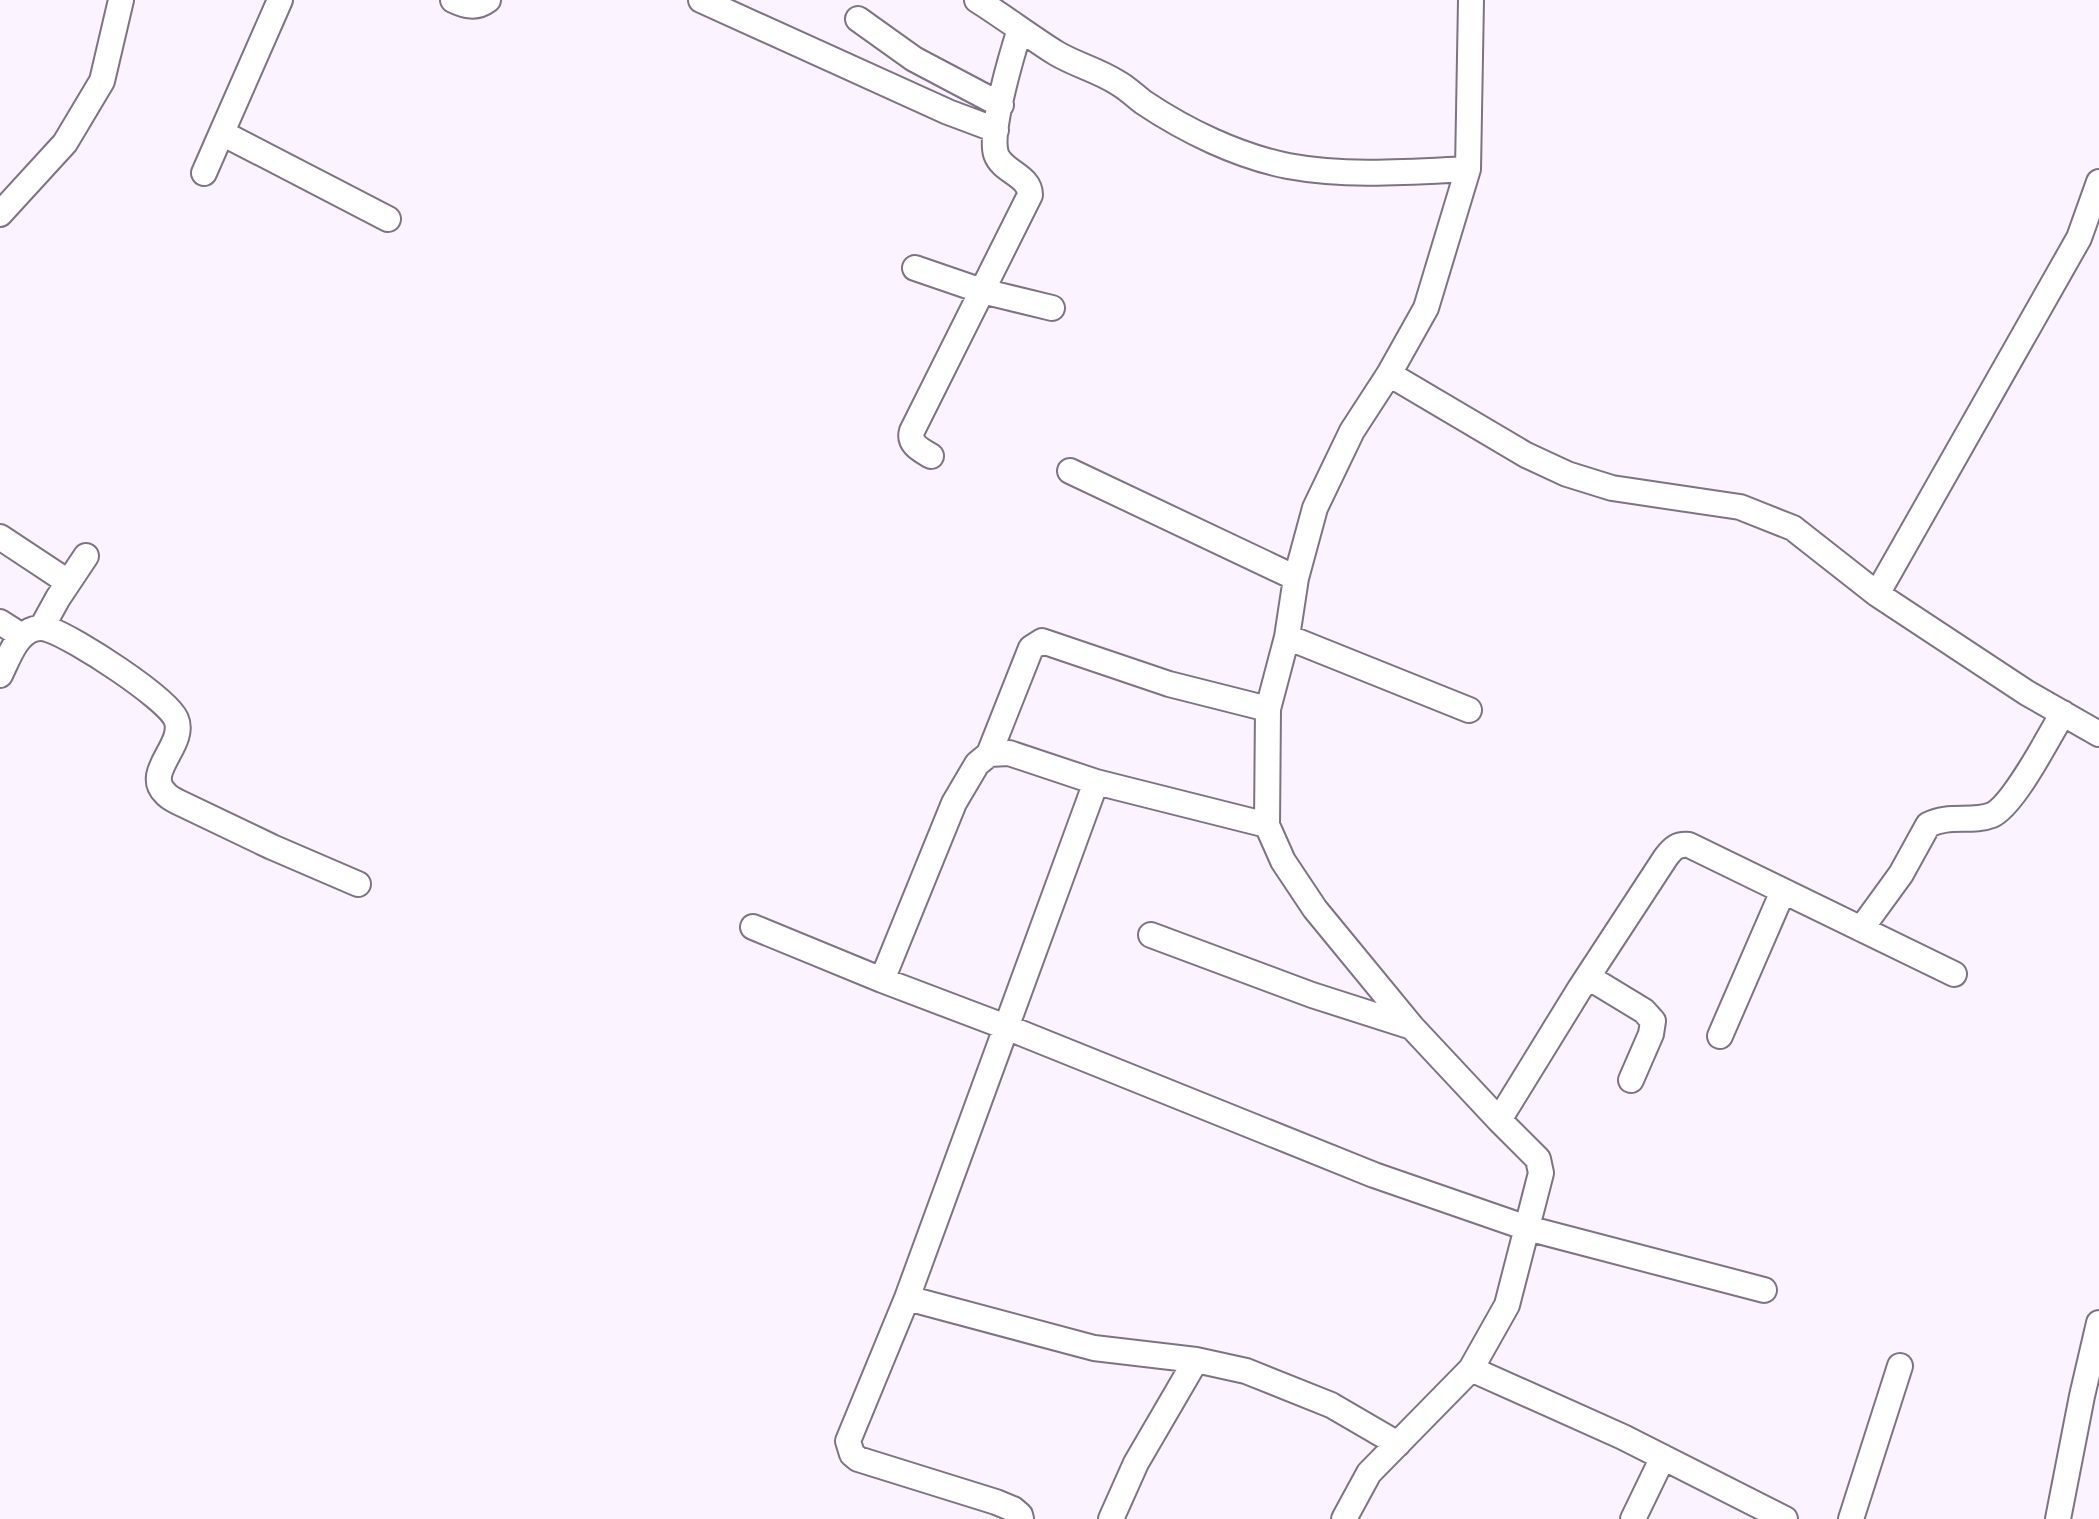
<svg xmlns="http://www.w3.org/2000/svg" width="2099" height="1519" font-family="'Archivo Narrow',sans-serif">
  <style>
    .lines { fill: none; stroke-linecap: round; stroke-linejoin: round }
    .minor-casing { stroke: #7e7284; stroke-width: 28 }
    .minor { stroke: #fff; stroke-width: 24 }
  </style>
  <rect width="100%" height="100%" fill="#fbf3ff"/>
  <g class="lines">
    <defs>
      <path id="minor" d="M 453,0 C 466,6 476,9 488,0
        M 701,0 L 948,112 L 996,130
        M 977,0 C 1004,17 1029,36 1056,53 C 1076,65 1098,70 1118,83 C 1127,88 1135,96 1143,102 C 1186,131 1238,156 1288,166 C 1347,177 1408,172 1468,169
        M 858,19 L 914,59 L 1001,105
        M 222,133 L 388,219
        M 204,173 L 280,0
        M 0,214 L 65,143 L 102,81 L 121,0
        M 915,268 L 982,291 L 1052,308
        M 1389,374 L 1526,455 L 1567,474 L 1612,488 L 1740,507 L 1793,528 L 1877,594 L 2027,693 L 2099,734
        M 931,456 C 921,450 908,444 912,431 L 1030,195 C 1030,175 1002,172 996,154 C 989,131 1012,54 1020,29
        M 1070,471 L 1296,578
        M 0,537 L 68,582
        M 1877,594 L 2079,238 L 2099,182
        M 0,622 L 22,636
        M 42,627 L 58,598 L 86,556
        M 1287,637 L 1469,710
        M 0,675 C 8,659 16,634 34,629 C 40,627 45,628 50,630 C 74,638 166,697 176,719 C 187,744 143,772 165,793 C 168,797 174,800 178,802 L 272,847 L 358,884
        M 989,754 L 1031,648 L 1042,641 L 1169,684 L 1268,709
        M 753,927 L 882,980 L 1006,1027 L 1374,1175 L 1527,1228 L 1764,1290
        M 1861,929 L 1901,874 L 1928,825 C 1949,814 1972,823 1992,815 C 2014,805 2049,736 2063,713
        M 1151,935 L 1312,995 L 1412,1027
        M 1588,977 L 1644,1011 L 1653,1021 L 1651,1034 L 1631,1080
        M 882,980 L 954,803 L 977,764 L 989,754 L 1009,753 L 1096,782 L 1267,825
        M 1720,1036 L 1783,891
        M 1499,1120 L 1579,990 L 1666,857 C 1673,848 1677,844 1689,845 L 1954,974
        M 907,1298 L 1094,1348 L 1196,1360 L 1246,1371 L 1331,1405 L 1398,1444
        M 1471,1369 L 1623,1437 L 1785,1519
        M 1021,1519 L 1020,1515 L 1013,1509 L 996,1502 L 858,1459 L 852,1454 L 848,1441 L 907,1298 L 1096,782
        M 1111,1519 L 1136,1463 L 1196,1360
        M 1344,1519 L 1369,1473 L 1471,1369 L 1507,1305 L 1541,1173 L 1538,1159 L 1499,1120 L 1412,1027 L 1315,909 L 1283,861 L 1267,825 L 1268,709 L 1287,637 L 1296,578 L 1315,508 L 1352,431 L 1389,374 L 1426,308 L 1468,169 L 1471,0
        M 1633,1519 L 1663,1457
        M 1851,1519 L 1900,1366
        M 2058,1519 L 2082,1396 L 2099,1323"/>
    </defs>
    <use href="#minor" class="minor-casing"/>
    <use href="#minor" class="minor"/>
  </g>
</svg>
